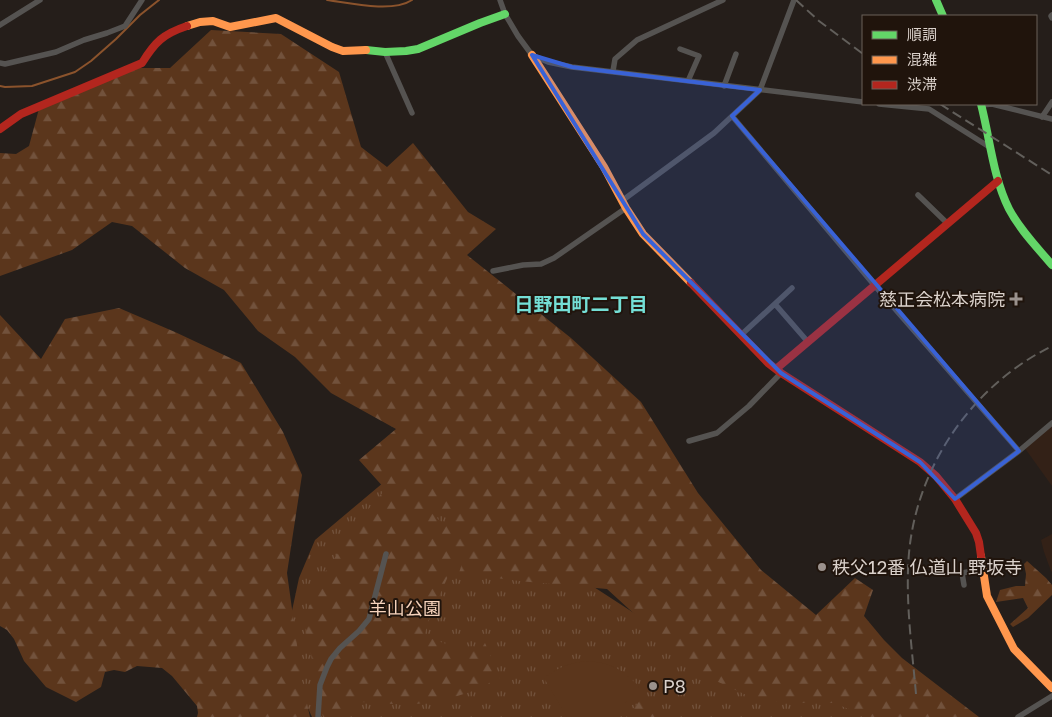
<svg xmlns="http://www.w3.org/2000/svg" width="1052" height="717" font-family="'Golos Text','Noto Sans JP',sans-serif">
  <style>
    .built { fill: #332117 }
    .grass { fill: url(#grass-tufts) }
    .forest { fill: url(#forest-firs); fill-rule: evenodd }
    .garden { fill: #5b361c }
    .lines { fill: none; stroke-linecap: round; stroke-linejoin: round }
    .stream { stroke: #8b532c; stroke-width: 2 }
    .street { stroke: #555351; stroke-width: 5.5 }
    .fast { stroke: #63d668; stroke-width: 8 }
    .slow { stroke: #ff974d; stroke-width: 8 }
    .jam { stroke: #b3261e; stroke-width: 8 }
    .rail { stroke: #625f5b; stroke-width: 2; stroke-dasharray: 10 5; stroke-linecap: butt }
    .marked { fill: #3962d6; fill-opacity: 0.2; stroke: #3962d6; stroke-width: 4; stroke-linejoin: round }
    .poi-dot { fill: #9b928d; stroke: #20140c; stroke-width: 2 }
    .labels { text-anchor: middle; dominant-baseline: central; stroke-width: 4; stroke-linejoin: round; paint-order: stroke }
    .poi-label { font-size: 18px; fill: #dad1cb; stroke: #20140c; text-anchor: start }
    .park-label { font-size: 18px; fill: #f7d3bc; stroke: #20140c }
    .neighbourhood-label { font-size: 19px; font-weight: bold; fill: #74dfd6; stroke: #20140c }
  </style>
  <defs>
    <pattern id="grass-tufts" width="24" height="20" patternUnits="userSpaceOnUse" patternTransform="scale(1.25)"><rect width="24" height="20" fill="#5b361c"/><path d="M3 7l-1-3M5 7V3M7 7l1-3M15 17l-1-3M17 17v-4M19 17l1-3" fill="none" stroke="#72523c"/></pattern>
    <pattern id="forest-firs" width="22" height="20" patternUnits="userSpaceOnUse" patternTransform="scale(1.25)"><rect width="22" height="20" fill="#5b361c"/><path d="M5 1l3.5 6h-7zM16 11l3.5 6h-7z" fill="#72523c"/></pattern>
  </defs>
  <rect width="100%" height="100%" fill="#251e1a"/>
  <path class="built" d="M 1052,423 L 1052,486 L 1024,447 Z
    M 1052,534 L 1052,572 L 1051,571 L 1044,552 L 1041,540 Z"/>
  <path class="grass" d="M 390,477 L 580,578 L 654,626 L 962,717 L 312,717 L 294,678 L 287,634 L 299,578 L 315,540 Z"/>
  <path class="forest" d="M 211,30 L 281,34 L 339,72 L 361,147 L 387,167 L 413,143 L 468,212 L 496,229 L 467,255 L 571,338 L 641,402 L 698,493 L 761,570 L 816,615 L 855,578 L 873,590 L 864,616 L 884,640 L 902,658 L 979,717 L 868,717 L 865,715 L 833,703 L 802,703 L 757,700 L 699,673 L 607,589 L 519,581 L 459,573 L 466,551 L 450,572 L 431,614 L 424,636 L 466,651 L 485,643 L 500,678 L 470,692 L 451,698 L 411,705 L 361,702 L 344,706 L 335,717 L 323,717 L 304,619 L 325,572 L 375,500 L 386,490 L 359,460 L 396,429 L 331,393 L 295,357 L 258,331 L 224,290 L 185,268 L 132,226 L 112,222 L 72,250 L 0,276 L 0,153 L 16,154 L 29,146 L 40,105 L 139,68 L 170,68 ZM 428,509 L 449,514 L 445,525 L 445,526 Z
    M 119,308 L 175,332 L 241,363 L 283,432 L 302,475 L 287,573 L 302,681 L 310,717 L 197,717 L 198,713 L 197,706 L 172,676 L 162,668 L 137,666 L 125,672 L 114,670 L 105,672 L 101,687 L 76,702 L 46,687 L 24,661 L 14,639 L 7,630 L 0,626 L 0,315 L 41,359 L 65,319 Z
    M 1027,561 L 1046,578 L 1052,585 L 1052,595 L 1028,618 L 1013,627 L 1010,624 L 1028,608 L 1023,598 L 996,602 L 1000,590 L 1016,586 L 1025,586 L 1026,574 L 1024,564 Z
    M 643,697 L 660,717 L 626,717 Z"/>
  <path class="garden" d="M 585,661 C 610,662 623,669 639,687 L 613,717 L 567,717 L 544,678 C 559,667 567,664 585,661 Z"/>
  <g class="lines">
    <path class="stream" d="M 327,0 C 349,3 393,13 412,0
      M 0,86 L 5,87 L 32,86 L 75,72 L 91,61 L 116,39 L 140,15 L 159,0"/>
    <path class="street" d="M 500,0 L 505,14 L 518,36 L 532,55 L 548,62 L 572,67 L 863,102
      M 1052,15 L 1051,16 L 1052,18
      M 0,25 L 40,0
      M 680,49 L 699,56 L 688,81
      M 385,52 L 412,113
      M 0,63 L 5,64 L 56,52 L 84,40 L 107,33 L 125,26 L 142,0
      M 613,71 L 615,59 L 637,40 L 723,0
      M 724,86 L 736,54
      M 879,104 L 929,109 L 991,148
      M 982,105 L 992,104 L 1052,119
      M 732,116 L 875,286 L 1019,451
      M 1042,117 L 1052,102
      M 918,195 L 948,224
      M 623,200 L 714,133 L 760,90 L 794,0
      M 493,271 L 523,265 L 541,264 L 554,258 L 626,208
      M 775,304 L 808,342
      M 741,335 L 792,288
      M 689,441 L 717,433 L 749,406 L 781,373
      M 955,499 L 1019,451 L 1052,423
      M 964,585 L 962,573 L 983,569
      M 318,717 L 320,685 L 327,667 L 331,659 L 340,648 L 359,631 L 369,619 L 386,554
      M 1018,717 L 1052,696"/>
    <path class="fast" d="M 936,0 L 943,16
      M 366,50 L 385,52 L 406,51 L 418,49 L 480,23 L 505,14
      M 981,104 C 990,139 993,177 1009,209 C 1020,230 1037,247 1052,265"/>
    <path class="slow" d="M 187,26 L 200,22 L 213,21 L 230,27 L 276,18 L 332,47 L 343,51 L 366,50
      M 532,55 L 604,167 L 626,208 L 643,234 L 691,283
      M 981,556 L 987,596 L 1014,649 L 1052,688"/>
    <path class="jam" d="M 0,129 L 21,114 L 142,63 C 155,42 163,34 187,26
      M 691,283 L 768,363 L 781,373 L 920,462 L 936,476 L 955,499 L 976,533 L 979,542 L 981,556
      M 776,369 L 998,181"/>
    <path class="rail" d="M 796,0 L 819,21 L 863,54
      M 940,104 L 1052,175
      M 916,694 C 912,648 905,600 909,553 C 917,465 973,385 1052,346"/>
  </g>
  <path class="marked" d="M 532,55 L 572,67 L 760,90 L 732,116 L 1019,451 L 955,499 L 920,462 L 781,373 L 643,234 Z"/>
  <g class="poi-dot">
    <path d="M1013.5 291.5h5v5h5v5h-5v5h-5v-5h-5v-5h5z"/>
    <circle cx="822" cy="567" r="5"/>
    <circle cx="653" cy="686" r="5"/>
  </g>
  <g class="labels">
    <g class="poi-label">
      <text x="1005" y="299" text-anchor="end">慈正会松本病院</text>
      <text x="832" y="567">秩父12番 仏道山 野坂寺</text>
      <text x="663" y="686">P8</text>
    </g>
    <g class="park-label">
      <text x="405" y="608">羊山公園</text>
    </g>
    <g class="neighbourhood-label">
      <text x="581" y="303">日野田町二丁目</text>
    </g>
  </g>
  <rect x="862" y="15" width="175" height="90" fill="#20140c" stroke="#6a6058"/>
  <rect x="872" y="31" width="25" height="8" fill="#63d668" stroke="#6a6058"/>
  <text x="907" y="40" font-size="15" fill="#dad1cb">順調</text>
  <rect x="872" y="56" width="25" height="8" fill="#ff974d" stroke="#6a6058"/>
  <text x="907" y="65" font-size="15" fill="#dad1cb">混雑</text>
  <rect x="872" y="81" width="25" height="8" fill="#b3261e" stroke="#6a6058"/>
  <text x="907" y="90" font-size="15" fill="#dad1cb">渋滞</text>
</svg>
